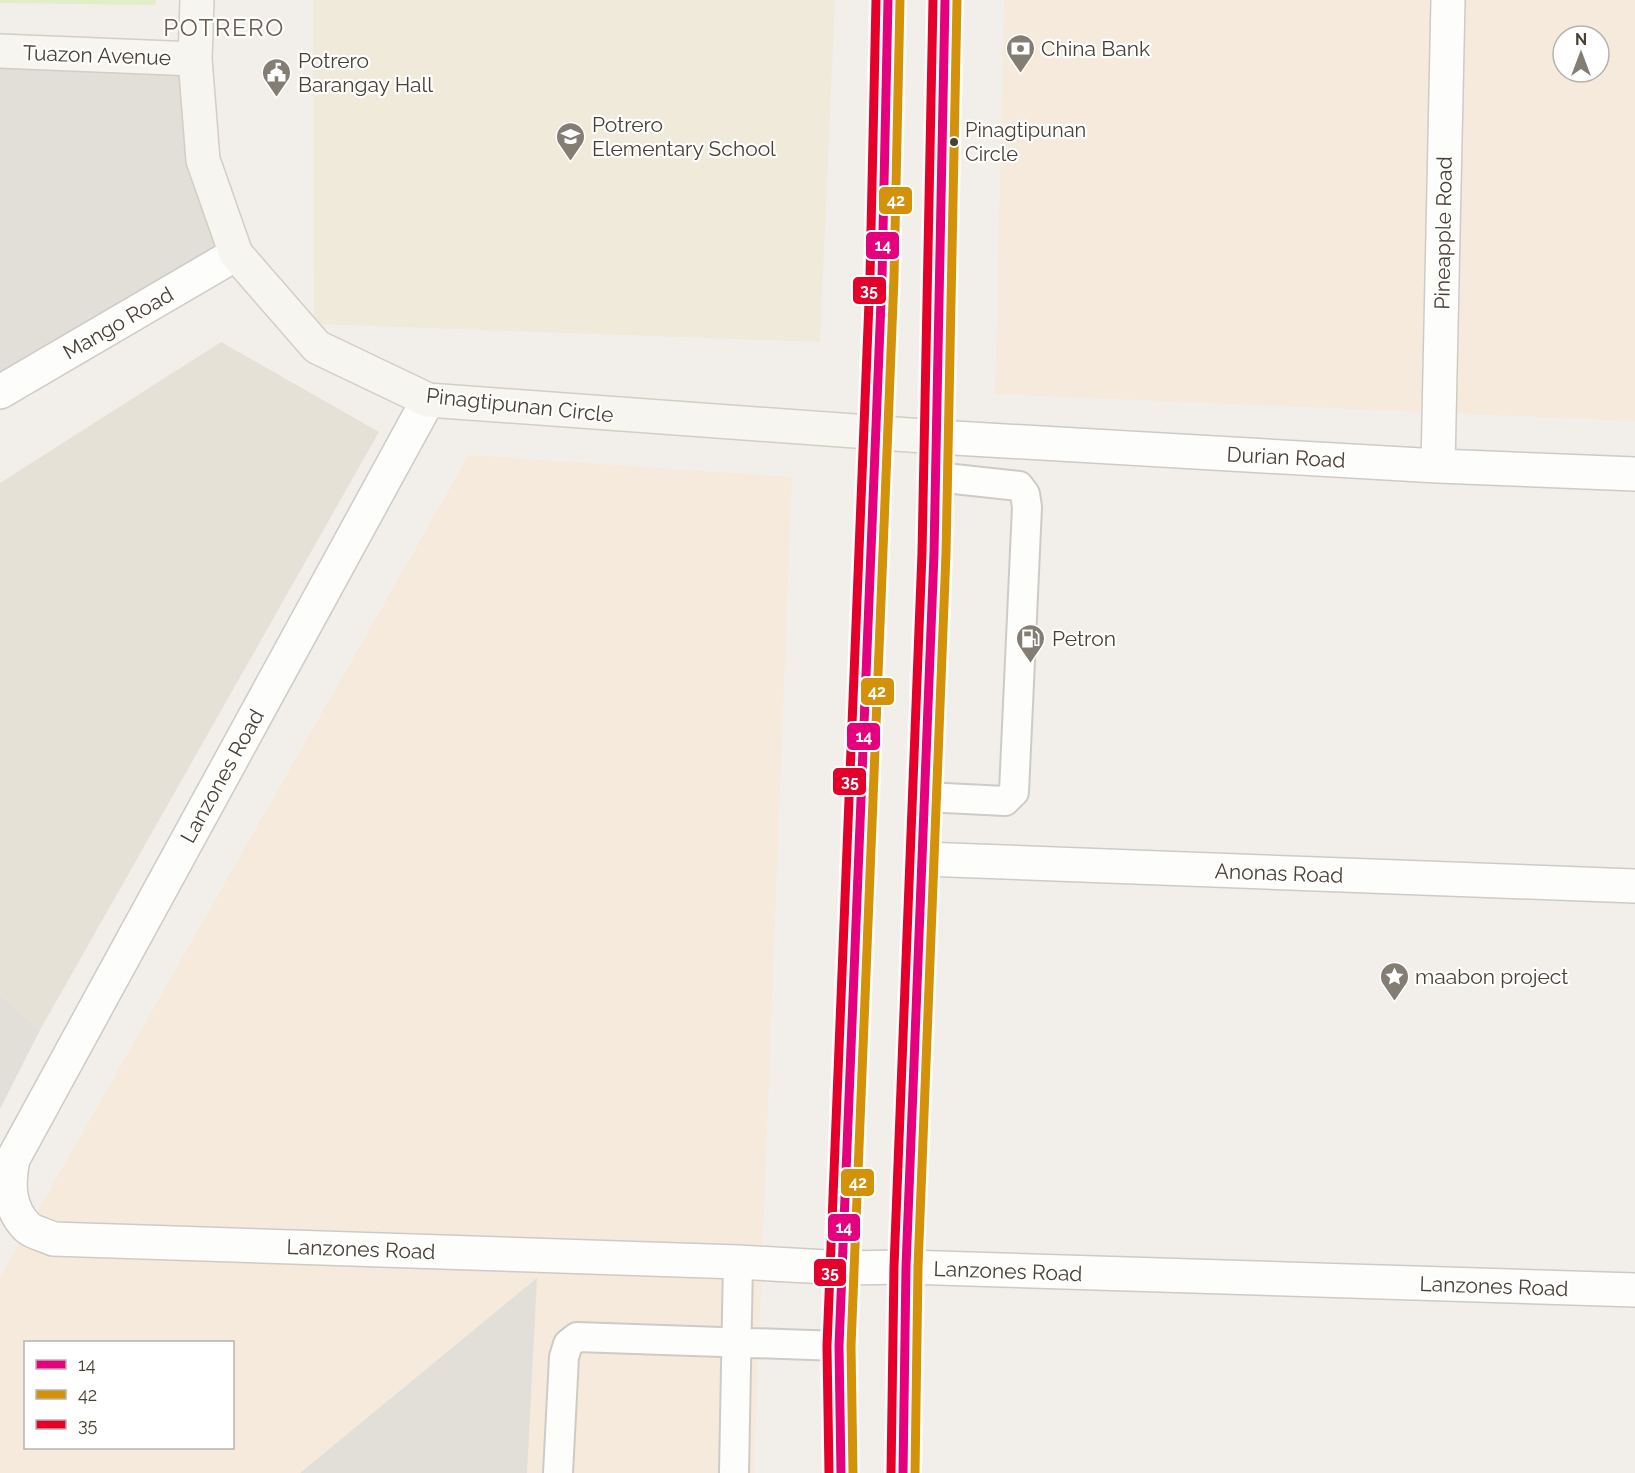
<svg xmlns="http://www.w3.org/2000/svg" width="1635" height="1473" font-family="Raleway,sans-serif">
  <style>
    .residential { fill: #e6e1d7 }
    .commercial { fill: #f6eadc; fill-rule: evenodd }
    .industrial { fill: #e2ded8 }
    .education { fill: #f0eadb }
    .green { fill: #e1eec8 }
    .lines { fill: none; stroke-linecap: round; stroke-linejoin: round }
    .service-casing { stroke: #cecbc6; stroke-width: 32 }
    .minor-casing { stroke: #cecbc6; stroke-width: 36 }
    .secondary-casing { stroke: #d3cec2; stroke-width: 36 }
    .trunk-casing { stroke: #ccbba3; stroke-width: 36 }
    .service { stroke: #fdfdfc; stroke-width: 28 }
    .minor { stroke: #fdfdfc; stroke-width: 33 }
    .secondary { stroke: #f7f5ef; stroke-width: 33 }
    .trunk { stroke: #efe8de; stroke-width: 33 }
    .bus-1-casing { stroke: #fff; stroke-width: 14 }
    .bus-2-casing { stroke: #fff; stroke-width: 14 }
    .bus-3-casing { stroke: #fff; stroke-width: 14 }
    .bus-1 { stroke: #e5007d; stroke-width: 9 }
    .bus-2 { stroke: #d4920b; stroke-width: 9 }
    .bus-3 { stroke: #e4002b; stroke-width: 9 }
    .bus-dot { fill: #494035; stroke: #fff; stroke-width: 2 }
    .labels { text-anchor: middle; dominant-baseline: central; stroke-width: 4.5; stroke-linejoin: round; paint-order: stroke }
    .bus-label { font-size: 20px; fill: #494035; stroke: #fff; text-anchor: start }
    .poi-label { font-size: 21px; fill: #494035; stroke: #fff; text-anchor: start }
    .street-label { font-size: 21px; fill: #494035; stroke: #fff }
    .quarter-label { font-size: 24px; letter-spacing: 1.5px; fill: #6d5e4b; stroke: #fff }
    .line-badge { stroke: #fff; stroke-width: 2 }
    .badge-label { font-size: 16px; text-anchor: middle; font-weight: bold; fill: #fff }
  </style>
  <rect width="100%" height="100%" fill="#f2efea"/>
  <path class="residential" d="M 221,342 L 379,432 L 40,1030 L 0,995 L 0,483 Z"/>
  <path class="commercial" d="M 1004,0 L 1635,0 L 1635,421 L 995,394 ZM 1563,36 L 1599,36 L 1599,72 L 1563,72 Z
    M 469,455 L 792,477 L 754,1473 L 527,1473 L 537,1279 L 300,1473 L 0,1473 L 0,1277 ZM 26,1342 L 232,1342 L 232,1448 L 26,1448 Z"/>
  <path class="industrial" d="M 183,58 L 228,267 L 0,395 L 0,60 Z
    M 0,995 L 40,1030 L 0,1109 Z
    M 537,1278 L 527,1473 L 300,1473 Z"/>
  <path class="education" d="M 313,0 L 835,0 L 820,342 L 314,324 Z"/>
  <path class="green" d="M 0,0 L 156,0 L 155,5 L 0,3 Z"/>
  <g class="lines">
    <defs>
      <path id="service" d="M 925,797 L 1005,801 L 1014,792 L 1027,507 L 1025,494 L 1019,486 L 936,477
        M 558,1473 L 564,1357 L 568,1344 L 577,1337 L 839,1346
        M 734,1473 L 738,1262"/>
      <path id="minor" d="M 0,392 L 236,254
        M 428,400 L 13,1159 C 8,1183 8,1208 27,1227 C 33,1233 46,1235 53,1239 L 738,1262 L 844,1268 L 906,1267 L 1635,1290
        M 937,437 L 1438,466 L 1635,474
        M 1438,466 L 1448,0
        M 923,859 L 1635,886"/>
      <path id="secondary" d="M 197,0 L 195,59 L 203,160 L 236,254 L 317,347 L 428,400 L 937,437
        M 0,51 L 195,59"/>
      <path id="trunk" d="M 841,1473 L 839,1346 L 882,277 L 888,0
        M 903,1473 L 906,1267 L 934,553 L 945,0"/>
    </defs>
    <use href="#service" class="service-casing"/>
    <use href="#minor" class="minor-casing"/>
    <use href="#secondary" class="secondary-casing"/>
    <use href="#trunk" class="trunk-casing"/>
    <use href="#service" class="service"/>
    <use href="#minor" class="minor"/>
    <use href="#secondary" class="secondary"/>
    <use href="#trunk" class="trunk"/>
    <defs>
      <path id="bus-1" d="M 841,1473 L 839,1346 L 882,277 L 888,0
        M 903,1473 L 906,1267 L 934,553 L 945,0"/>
      <path id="bus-2" d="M 853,1473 L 851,1346 L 894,277 L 900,0
        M 915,1473 L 918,1267 L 946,553 L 957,0"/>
      <path id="bus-3" d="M 829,1473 L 827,1346 L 870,277 L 876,0
        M 891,1473 L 894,1267 L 922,553 L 933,0"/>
    </defs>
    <use href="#bus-1" class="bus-1-casing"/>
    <use href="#bus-2" class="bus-2-casing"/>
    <use href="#bus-3" class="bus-3-casing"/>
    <use href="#bus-1" class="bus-1"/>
    <use href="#bus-2" class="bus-2"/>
    <use href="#bus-3" class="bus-3"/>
  </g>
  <defs>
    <symbol id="bank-pin" viewBox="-11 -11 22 30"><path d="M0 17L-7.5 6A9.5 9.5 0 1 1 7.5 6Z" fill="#847d74" stroke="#fff"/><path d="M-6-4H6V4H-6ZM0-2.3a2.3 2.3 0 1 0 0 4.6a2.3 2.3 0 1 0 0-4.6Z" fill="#fff"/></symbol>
    <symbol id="civic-pin" viewBox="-11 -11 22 30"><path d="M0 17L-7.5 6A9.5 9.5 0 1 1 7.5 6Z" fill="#847d74" stroke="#fff"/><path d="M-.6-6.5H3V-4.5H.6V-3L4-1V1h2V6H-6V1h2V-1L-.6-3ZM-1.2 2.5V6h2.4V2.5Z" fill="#fff"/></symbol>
    <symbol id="school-pin" viewBox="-11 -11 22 30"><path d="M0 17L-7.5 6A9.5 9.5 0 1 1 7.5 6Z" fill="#847d74" stroke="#fff"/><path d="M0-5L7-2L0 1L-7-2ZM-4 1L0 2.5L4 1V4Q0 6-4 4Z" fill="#fff"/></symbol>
    <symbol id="fuel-pin" viewBox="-11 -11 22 30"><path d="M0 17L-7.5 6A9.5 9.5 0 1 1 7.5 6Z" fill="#847d74" stroke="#fff"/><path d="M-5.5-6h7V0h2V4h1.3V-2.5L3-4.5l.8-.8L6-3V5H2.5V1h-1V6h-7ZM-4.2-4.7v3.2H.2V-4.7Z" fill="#fff"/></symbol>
    <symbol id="sight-pin" viewBox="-11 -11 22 30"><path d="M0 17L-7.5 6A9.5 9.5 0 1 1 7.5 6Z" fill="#847d74" stroke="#fff"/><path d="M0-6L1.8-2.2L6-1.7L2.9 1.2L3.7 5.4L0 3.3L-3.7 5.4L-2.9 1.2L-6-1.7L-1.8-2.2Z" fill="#fff"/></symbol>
  </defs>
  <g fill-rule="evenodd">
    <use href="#bank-pin" x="1004" y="32" width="33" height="45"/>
    <use href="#civic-pin" x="260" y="56" width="33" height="45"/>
    <use href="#school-pin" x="554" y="120" width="33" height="45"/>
    <use href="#fuel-pin" x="1014" y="622" width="33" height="45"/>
    <use href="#sight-pin" x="1378" y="960" width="33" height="45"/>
  </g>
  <circle class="bus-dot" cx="954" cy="142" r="5"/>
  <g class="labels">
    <g class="bus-label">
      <text x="965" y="130">Pinagtipunan<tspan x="965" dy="24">Circle</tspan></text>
    </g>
    <g class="poi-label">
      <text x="1041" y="48">China Bank</text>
      <text x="298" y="60">Potrero<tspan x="298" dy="24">Barangay Hall</tspan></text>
      <text x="592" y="124">Potrero<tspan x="592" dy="24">Elementary School</tspan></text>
      <text x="1052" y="638">Petron</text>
      <text x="1415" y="976">maabon project</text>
    </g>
    <g class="street-label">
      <text transform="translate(97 55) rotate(2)">Tuazon Avenue</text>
      <text transform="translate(1443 233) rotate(-89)">Pineapple Road</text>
      <text transform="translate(118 323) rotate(-30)">Mango Road</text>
      <text transform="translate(520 405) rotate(6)">Pinagtipunan Circle</text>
      <text transform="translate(1286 457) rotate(3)">Durian Road</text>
      <text transform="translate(222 776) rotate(-61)">Lanzones Road</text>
      <text transform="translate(1279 873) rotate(2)">Anonas Road</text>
      <text transform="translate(361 1249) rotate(2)">Lanzones Road</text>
      <text transform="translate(1008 1271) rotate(2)">Lanzones Road</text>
      <text transform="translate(1494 1286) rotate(2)">Lanzones Road</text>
    </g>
    <g class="quarter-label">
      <text x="224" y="27">POTRERO</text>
    </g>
  </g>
  <g class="line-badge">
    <rect x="878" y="186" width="35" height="29" rx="6" fill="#d4920b"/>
    <rect x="865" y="231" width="35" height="29" rx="6" fill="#e5007d"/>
    <rect x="852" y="276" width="35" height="29" rx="6" fill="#e4002b"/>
    <rect x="860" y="677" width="35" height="29" rx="6" fill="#d4920b"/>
    <rect x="846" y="722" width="35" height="29" rx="6" fill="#e5007d"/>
    <rect x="832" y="767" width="35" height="29" rx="6" fill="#e4002b"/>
    <rect x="840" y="1168" width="35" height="29" rx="6" fill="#d4920b"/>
    <rect x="827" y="1213" width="34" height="29" rx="6" fill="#e5007d"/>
    <rect x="813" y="1258" width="34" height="29" rx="6" fill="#e4002b"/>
  </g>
  <g class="badge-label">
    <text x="896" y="206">42</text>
    <text x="883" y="251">14</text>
    <text x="869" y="296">35</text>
    <text x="877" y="697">42</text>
    <text x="864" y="742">14</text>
    <text x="850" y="787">35</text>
    <text x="858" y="1188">42</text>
    <text x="844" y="1233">14</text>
    <text x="830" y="1278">35</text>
  </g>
  <rect x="24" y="1341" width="210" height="108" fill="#ffffff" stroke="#b6b3ae" stroke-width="1.5"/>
  <rect x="36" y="1360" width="30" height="9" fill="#e5007d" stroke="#b6b3ae" stroke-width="1.5"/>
  <text x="78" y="1371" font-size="18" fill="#494035">14</text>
  <rect x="36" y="1390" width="30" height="9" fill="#d4920b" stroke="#b6b3ae" stroke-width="1.5"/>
  <text x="78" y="1401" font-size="18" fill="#494035">42</text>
  <rect x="36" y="1420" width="30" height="9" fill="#e4002b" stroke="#b6b3ae" stroke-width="1.5"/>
  <text x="78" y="1431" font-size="18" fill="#494035">35</text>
  <g transform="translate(1581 54)"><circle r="28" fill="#ffffff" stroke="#b6b3ae" stroke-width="1.5"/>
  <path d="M0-4.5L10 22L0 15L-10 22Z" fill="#847d74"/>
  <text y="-9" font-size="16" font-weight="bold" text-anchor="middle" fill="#494035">N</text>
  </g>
</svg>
